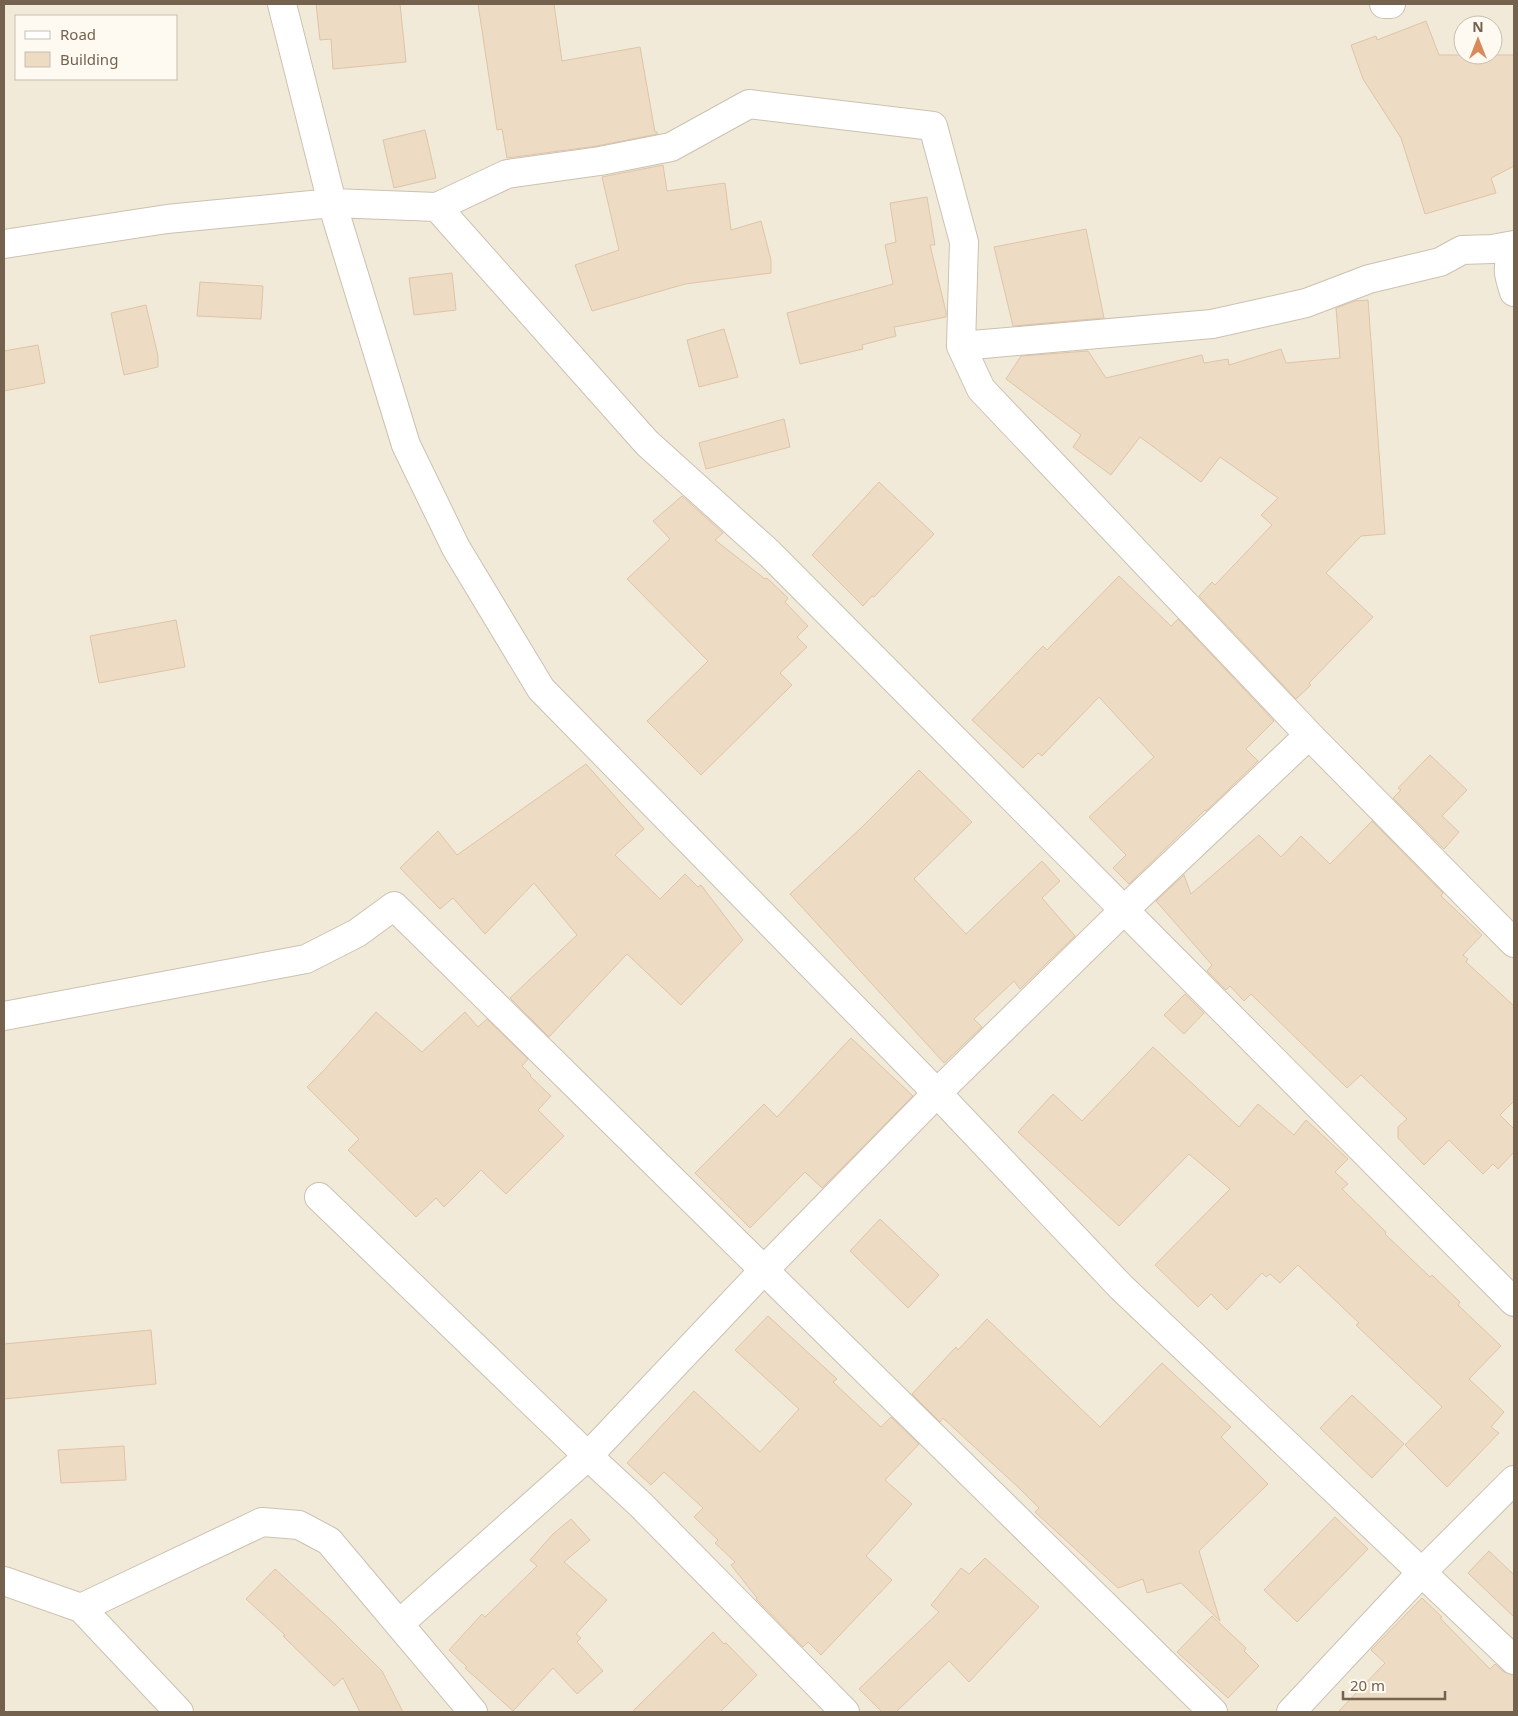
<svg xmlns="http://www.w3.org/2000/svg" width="1518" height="1716" font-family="'Noto Sans',sans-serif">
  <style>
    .residential { fill: #f2ead9; fill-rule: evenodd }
    .building { fill: #eedbc4; stroke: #dfc4a6 }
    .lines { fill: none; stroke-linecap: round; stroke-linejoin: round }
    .street-casing { stroke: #ccc1b1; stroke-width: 30 }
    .street { stroke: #fff; stroke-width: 28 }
  </style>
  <rect width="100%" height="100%" fill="#fbf7ea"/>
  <path class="residential" d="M 4,4 L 1514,4 L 1514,1712 L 4,1712 ZM 16,16 L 176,16 L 176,79 L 16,79 ZM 1463,25 L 1493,25 L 1493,55 L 1463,55 Z"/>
  <path class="building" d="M 316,4 L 400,4 L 406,62 L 333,69 L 331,39 L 320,40 Z
    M 478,4 L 554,4 L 562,61 L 640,47 L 655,132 L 657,132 L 658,134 L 597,146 L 507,158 L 502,129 L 497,130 Z
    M 1426,21 L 1439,55 L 1514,55 L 1514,166 L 1491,178 L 1496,193 L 1425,214 L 1401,138 L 1363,79 L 1351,45 L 1376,36 L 1377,40 Z
    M 425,130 L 436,178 L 394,188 L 383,140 Z
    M 663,165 L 667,191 L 725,183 L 731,230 L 761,221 L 771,260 L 771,273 L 685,284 L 592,311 L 575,265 L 619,250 L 602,177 Z
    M 927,197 L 935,245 L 930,245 L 946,312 L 946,317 L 894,327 L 896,336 L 862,345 L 863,349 L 800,364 L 787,313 L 893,284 L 885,245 L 896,242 L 890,203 Z
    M 1086,229 L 1104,318 L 1013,326 L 994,247 Z
    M 452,273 L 456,310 L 414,315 L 409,278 Z
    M 200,282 L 263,286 L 261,319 L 197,316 Z
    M 1368,300 L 1385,534 L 1361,536 L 1326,573 L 1373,617 L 1309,683 L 1311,685 L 1296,699 L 1199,596 L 1212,582 L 1215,585 L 1272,525 L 1261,515 L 1278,498 L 1220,457 L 1201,482 L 1140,437 L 1111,475 L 1073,447 L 1081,435 L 1006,379 L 1021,356 L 1088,351 L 1106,378 L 1202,355 L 1204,363 L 1228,359 L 1229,365 L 1281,349 L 1286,363 L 1340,358 L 1336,308 L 1355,301 Z
    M 146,305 L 158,356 L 158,367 L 124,375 L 111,313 Z
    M 724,329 L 738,377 L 699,387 L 687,340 Z
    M 38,345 L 45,383 L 4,391 L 4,351 Z
    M 784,419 L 790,447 L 706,469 L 699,443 Z
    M 879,482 L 934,534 L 874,597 L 872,596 L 863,606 L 812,555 Z
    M 682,496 L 723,533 L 715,540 L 765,579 L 767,578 L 788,598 L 785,602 L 808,626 L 797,637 L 807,647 L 780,673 L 792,685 L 701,775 L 647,721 L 708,661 L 627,579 L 670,539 L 653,521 Z
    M 1119,576 L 1171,626 L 1178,619 L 1274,721 L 1246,749 L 1258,761 L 1206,811 L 1205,810 L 1129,884 L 1113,868 L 1126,855 L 1089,817 L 1154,757 L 1099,697 L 1042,756 L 1038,753 L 1023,768 L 972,720 L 1043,646 L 1047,650 Z
    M 176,620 L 185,667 L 99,683 L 90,636 Z
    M 1430,755 L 1467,790 L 1442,816 L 1459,832 L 1444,849 L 1393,798 L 1401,790 L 1398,788 Z
    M 586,764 L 644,829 L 615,855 L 660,899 L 685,874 L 698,887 L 701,885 L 743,940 L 681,1005 L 627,954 L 549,1037 L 510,998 L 577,935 L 534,883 L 485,934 L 453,898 L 440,909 L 400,868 L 438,831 L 457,855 Z
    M 919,770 L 972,822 L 914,879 L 966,934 L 1042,861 L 1060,881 L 1042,898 L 1075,936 L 1020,989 L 1014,981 L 974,1019 L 982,1027 L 944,1063 L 790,894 L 861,828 Z
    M 1372,821 L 1443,893 L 1441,896 L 1482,935 L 1463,955 L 1468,959 L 1466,962 L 1514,1006 L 1514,1101 L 1500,1115 L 1514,1129 L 1514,1152 L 1498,1169 L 1493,1164 L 1483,1174 L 1449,1140 L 1424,1165 L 1398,1138 L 1398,1127 L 1407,1119 L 1361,1075 L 1347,1088 L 1251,994 L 1244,1001 L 1230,986 L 1226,990 L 1207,971 L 1212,965 L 1156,901 L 1184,875 L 1191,894 L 1259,835 L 1281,857 L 1301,836 L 1330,864 Z
    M 1185,994 L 1204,1013 L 1184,1034 L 1164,1015 Z
    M 376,1012 L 422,1052 L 465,1012 L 478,1027 L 487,1019 L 528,1059 L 522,1066 L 531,1075 L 530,1076 L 551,1096 L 538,1110 L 564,1136 L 506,1194 L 481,1170 L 444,1207 L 436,1198 L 416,1217 L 348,1150 L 359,1139 L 307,1087 L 325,1069 Z
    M 851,1038 L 913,1096 L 822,1188 L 805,1172 L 750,1228 L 695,1173 L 764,1104 L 777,1117 Z
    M 1153,1047 L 1239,1127 L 1258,1104 L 1294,1135 L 1306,1120 L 1348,1159 L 1335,1172 L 1348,1184 L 1342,1189 L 1386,1232 L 1385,1234 L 1430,1277 L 1432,1275 L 1460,1302 L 1458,1305 L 1501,1346 L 1469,1379 L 1504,1412 L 1491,1427 L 1499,1433 L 1447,1487 L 1405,1445 L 1442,1407 L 1356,1325 L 1359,1323 L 1298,1265 L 1280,1283 L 1270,1274 L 1266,1277 L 1262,1273 L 1227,1310 L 1211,1294 L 1198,1307 L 1155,1265 L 1230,1189 L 1189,1154 L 1119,1226 L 1018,1132 L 1053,1094 L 1082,1121 Z
    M 880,1219 L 939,1275 L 908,1308 L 850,1251 Z
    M 768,1316 L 837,1379 L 833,1382 L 881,1427 L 891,1417 L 919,1444 L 885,1480 L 912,1504 L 866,1556 L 892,1580 L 821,1655 L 808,1642 L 803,1647 L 756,1599 L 757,1598 L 731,1565 L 735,1562 L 715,1543 L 718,1540 L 694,1517 L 703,1508 L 664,1472 L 651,1485 L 627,1463 L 694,1391 L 760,1452 L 799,1409 L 735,1350 Z
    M 987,1319 L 1100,1427 L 1162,1363 L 1231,1427 L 1221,1437 L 1268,1484 L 1199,1551 L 1220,1621 L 1181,1583 L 1147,1593 L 1143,1579 L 1118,1588 L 1035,1512 L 1039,1508 L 1019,1488 L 943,1418 L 940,1422 L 912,1394 L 956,1347 L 958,1350 Z
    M 151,1330 L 156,1384 L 4,1399 L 4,1344 Z
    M 1352,1395 L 1404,1444 L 1372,1478 L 1320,1428 Z
    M 124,1446 L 126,1480 L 61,1483 L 58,1450 Z
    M 1335,1517 L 1368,1549 L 1297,1622 L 1264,1590 Z
    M 571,1519 L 590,1540 L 564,1562 L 607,1600 L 576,1634 L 581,1638 L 577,1642 L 603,1671 L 577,1694 L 553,1668 L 513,1711 L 465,1668 L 467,1667 L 449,1650 L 482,1614 L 485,1617 L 537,1566 L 530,1560 L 553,1534 Z
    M 1489,1551 L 1514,1575 L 1514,1617 L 1468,1573 Z
    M 985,1558 L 1039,1607 L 969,1682 L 949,1661 L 896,1712 L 882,1712 L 859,1689 L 939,1612 L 931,1605 L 961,1568 L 969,1574 Z
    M 275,1569 L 335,1624 L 382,1671 L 403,1712 L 360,1712 L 343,1678 L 334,1686 L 283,1636 L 285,1635 L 246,1599 Z
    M 1422,1598 L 1442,1617 L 1440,1618 L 1490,1669 L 1495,1664 L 1504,1672 L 1514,1675 L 1514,1712 L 1338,1712 L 1385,1663 L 1371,1650 Z
    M 1212,1616 L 1246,1648 L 1244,1651 L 1259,1666 L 1228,1698 L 1177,1652 Z
    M 713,1632 L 724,1644 L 726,1643 L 757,1675 L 720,1712 L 632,1712 Z"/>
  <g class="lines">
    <defs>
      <path id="street" d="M 282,4 L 332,203 L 406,445 L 456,548 L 541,689 L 937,1093 L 1121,1287 L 1514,1660
        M 1384,4 L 1391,4
        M 437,207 L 647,443 L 769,553 L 1514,1302
        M 4,244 L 167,219 L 332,203 L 437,207 L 507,174 L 600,161 L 671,147 L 749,104 L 933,126 L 964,242 L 961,346 L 981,389 L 1309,735 L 1514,943
        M 1514,249 C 1506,267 1508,274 1514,292
        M 961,346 L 1212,324 L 1306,303 L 1369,279 L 1440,262 L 1462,250 L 1492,249 L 1514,245
        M 4,1016 L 306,959 L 357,933 L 394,906 L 1213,1712
        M 319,1197 L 588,1456 L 640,1504 L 845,1712
        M 4,1581 L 81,1608 L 179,1712
        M 81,1608 L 262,1522 L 299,1525 L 329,1541 L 473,1712
        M 399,1624 L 588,1456 L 764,1270 L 937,1093 L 1123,911 L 1309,735
        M 1291,1712 L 1421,1573 L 1514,1480"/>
    </defs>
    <use href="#street" class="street-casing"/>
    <use href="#street" class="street"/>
  </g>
  <rect width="1518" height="1716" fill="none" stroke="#74624f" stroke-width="10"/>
  <rect x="15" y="15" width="162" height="65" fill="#fefaf1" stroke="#c7bdb0"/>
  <rect x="25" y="31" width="25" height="8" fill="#ffffff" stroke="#c7bdb0"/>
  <text x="60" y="40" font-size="15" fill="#74624f">Road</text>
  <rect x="25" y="52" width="25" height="15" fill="#eedbc4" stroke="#c7bdb0"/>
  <text x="60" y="65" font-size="15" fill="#74624f">Building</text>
  <g transform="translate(1478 40)"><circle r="24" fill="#fefaf1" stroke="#c7bdb0"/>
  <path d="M0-4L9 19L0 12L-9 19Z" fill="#d98a5b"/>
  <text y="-8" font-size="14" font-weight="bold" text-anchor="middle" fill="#74624f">N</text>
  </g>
  <path d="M1343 1691v8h102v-8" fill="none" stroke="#74624f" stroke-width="2.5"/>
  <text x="1350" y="1691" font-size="15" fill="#74624f" stroke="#fefaf1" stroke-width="4" paint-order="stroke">20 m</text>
</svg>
